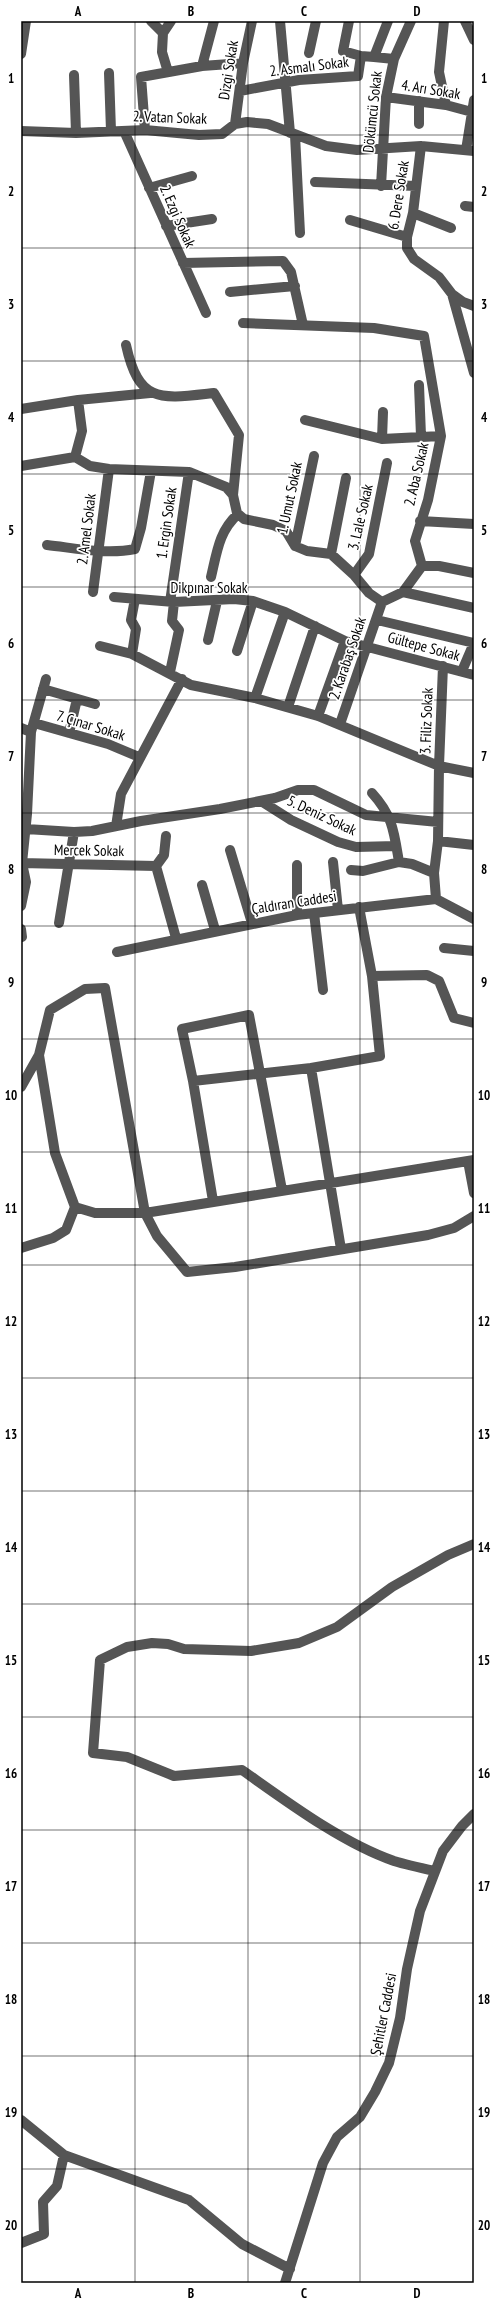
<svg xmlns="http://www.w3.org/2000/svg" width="495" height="2304" font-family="'PT Sans Narrow',sans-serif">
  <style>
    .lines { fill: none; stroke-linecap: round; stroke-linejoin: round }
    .minor { stroke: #555; stroke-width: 10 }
    .grid { fill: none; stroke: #000; stroke-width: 1; stroke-opacity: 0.55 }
    .labels { text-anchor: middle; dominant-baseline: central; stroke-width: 3.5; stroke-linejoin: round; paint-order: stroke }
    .street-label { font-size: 15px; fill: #000; stroke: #fff }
    .neatline { fill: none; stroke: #000; stroke-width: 1.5 }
    .grid-label { font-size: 13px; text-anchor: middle; font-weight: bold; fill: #000 }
  </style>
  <rect width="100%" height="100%" fill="#fff"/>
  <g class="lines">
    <path class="minor" d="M 151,21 L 163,33 L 162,52 L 168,72
      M 280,21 L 290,133
      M 349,21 L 343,51 L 361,56
      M 444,21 L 439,72 L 446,105
      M 465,21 L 474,40
      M 163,33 L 171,21
      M 309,53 L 316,21
      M 21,54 L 26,21
      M 374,57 L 394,59
      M 202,66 L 214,21
      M 109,73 L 111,131
      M 74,75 L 76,133
      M 240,91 L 299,80 L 358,76 L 361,56 L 374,57 L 388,21
      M 386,97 L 446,105 L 472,112
      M 235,124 L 243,63 L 252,21
      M 419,124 L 419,101
      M 145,130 L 141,77 L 202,66 L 243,63
      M 21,131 L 76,133 L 145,130 L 199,135 L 222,134 L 235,124 L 247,122 L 268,124 L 326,146 L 357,150 L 421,146 L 474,151
      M 124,131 L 206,313
      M 295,135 L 300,233
      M 421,146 L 413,213 L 407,237 L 407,248 L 414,259 L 439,277 L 452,294 L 463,302 L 474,306
      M 466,150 L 474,100
      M 315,182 L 416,186
      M 381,186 L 386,97 L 394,59 L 411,21
      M 149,188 L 192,176
      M 465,206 L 474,207
      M 413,213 L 451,228
      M 350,220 L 407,237
      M 166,226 L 212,219
      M 183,263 L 283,261 L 291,272 L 303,325
      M 230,292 L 295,286
      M 452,294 L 474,373
      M 243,323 L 374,328 L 424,336 L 441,436 L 428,500 L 415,541 L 422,566
      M 126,345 C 139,404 160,399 214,393 L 239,435 L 233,495
      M 419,385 L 421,436
      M 21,409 L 78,400 L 150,393
      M 305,420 L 382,439 L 441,436
      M 382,439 L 383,412
      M 75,457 L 82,431 L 78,400
      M 21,466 L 75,457 L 90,466 L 109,469 L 189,472 L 226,487 L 233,495 L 237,513 L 244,519 L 273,525 L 286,531 L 295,546 L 307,551 L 331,554 L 354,575 L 369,593 L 382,602 L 403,592 L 422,566
      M 420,521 L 474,524
      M 47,545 C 75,548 107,555 135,549 L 141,528 L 151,471
      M 295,546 L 314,456
      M 331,554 L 346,478
      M 422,566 L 439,566 L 474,573
      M 354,575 L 369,554 L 387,463
      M 211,577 C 217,552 219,531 238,514
      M 93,592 L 109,469
      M 403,592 L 474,608
      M 114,597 L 174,602 L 234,599 L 253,601 L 285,612 L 345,641 L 474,675
      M 170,602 L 189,472
      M 377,620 L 474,643
      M 208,640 L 217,601
      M 100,646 L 132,654 L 191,685 L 255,698 L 318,716 L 439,766 L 438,841
      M 237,651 L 253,601
      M 132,654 L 136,629 L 131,620 L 135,599
      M 443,666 L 439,766 L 474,773
      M 462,671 L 474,643
      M 170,672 L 179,630 L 172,621 L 174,602
      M 43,689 L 95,704
      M 255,698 L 285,612
      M 288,707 L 315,626
      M 318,716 L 345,641
      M 34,723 L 108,744 L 139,757
      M 340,724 L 382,602
      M 21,728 L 31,732
      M 69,733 L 77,699
      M 372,793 C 393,816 394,832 399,862 L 412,864 L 434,873
      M 261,801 L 291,820 L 338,842 L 356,847 L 396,846
      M 116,826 L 121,794 L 182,679
      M 26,829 L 74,832 L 92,831 L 141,821 L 220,809 L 275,798 L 298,790 L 314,790 L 366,815 L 438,822
      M 230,850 L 252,923
      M 333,862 L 338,910
      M 21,863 L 156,866
      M 297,865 L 297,915
      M 156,866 L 176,938
      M 156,866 L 164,855 L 166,836
      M 351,870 L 363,871 L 399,862
      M 202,885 L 215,930
      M 436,899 L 434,873 L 438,841 L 474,845
      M 21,906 L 26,882 L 22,863 L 27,814 L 31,732 L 46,679
      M 314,913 L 323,990
      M 59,923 L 74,832
      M 21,929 L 22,937
      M 444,948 L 474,951
      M 117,952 L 297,915 L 436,899 L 474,919
      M 372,976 L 427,975 L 439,981 L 454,1018 L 474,1023
      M 193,1081 L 182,1029 L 249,1015 L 282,1190
      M 21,1087 L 39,1055
      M 474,1160 L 145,1213 L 95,1213 L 75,1207 L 55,1153 L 39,1055 L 50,1010 L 85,989 L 105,988 L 145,1213 L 157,1236 L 187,1272 L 235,1267 L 428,1235 L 454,1228 L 474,1216
      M 468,1161 L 474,1193
      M 213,1201 L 193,1081 L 311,1068
      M 21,1248 L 53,1238 L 66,1230 L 75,1207
      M 341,1249 L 311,1068 L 380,1056 L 372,976 L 359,907
      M 435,1871 C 421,1868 407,1865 394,1861 C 342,1843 286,1801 242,1770 L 174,1776 L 127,1757 L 93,1753 L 100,1660 L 127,1647 L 152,1643 L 168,1644 L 184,1649 L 251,1651 L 299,1643 L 337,1627 L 392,1587 L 448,1555 L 474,1544
      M 21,2120 L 64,2155 L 189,2200 L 242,2244 L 290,2269
      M 21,2243 L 44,2234 L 43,2202 L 57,2186 L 64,2155
      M 285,2283 L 323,2163 L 337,2137 L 360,2117 L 375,2092 L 389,2063 L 400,2018 L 407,1969 L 420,1911 L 443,1851 L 462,1826 L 474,1814"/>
  </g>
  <path class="grid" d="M 135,21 L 135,2283M 248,21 L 248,2283M 360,21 L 360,2283M 21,135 L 474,135M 21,248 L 474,248M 21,361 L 474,361M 21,474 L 474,474M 21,587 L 474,587M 21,700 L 474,700M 21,813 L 474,813M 21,926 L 474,926M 21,1039 L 474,1039M 21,1152 L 474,1152M 21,1265 L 474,1265M 21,1378 L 474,1378M 21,1491 L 474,1491M 21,1604 L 474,1604M 21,1717 L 474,1717M 21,1830 L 474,1830M 21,1943 L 474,1943M 21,2056 L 474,2056M 21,2169 L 474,2169"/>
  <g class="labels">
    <g class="street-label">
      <text transform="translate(309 66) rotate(-7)">2. Asmalı Sokak</text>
      <text transform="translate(228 70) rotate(-81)">Dizgi Sokak</text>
      <text transform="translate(431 89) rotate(9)">4. Arı Sokak</text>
      <text transform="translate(372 112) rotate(-84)">Dökümcü Sokak</text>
      <text transform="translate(170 117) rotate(2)">2. Vatan Sokak</text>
      <text transform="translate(398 195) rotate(-81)">6. Dere Sokak</text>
      <text transform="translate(178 216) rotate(66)">2. Ezgi Sokak</text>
      <text transform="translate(416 474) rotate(-77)">2. Aba Sokak</text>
      <text transform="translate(289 498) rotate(-78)">1. Umut Sokak</text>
      <text transform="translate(360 517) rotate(-77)">3. Lale Sokak</text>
      <text transform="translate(166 523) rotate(-82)">1. Ergin Sokak</text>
      <text transform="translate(86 529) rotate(-83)">2. Amel Sokak</text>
      <text x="209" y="587">Dikpınar Sokak</text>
      <text transform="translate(424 646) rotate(15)">Gültepe Sokak</text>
      <text transform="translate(347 658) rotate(-71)">2. Karabaş Sokak</text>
      <text transform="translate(426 721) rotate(-88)">3. Filiz Sokak</text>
      <text transform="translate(91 725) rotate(17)">7. Çınar Sokak</text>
      <text transform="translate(322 815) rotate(25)">5. Deniz Sokak</text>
      <text transform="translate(89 850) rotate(1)">Mercek Sokak</text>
      <text transform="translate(294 902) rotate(-9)">Çaldıran Caddesi</text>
      <text transform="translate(383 2014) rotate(-79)">Şehitler Caddesi</text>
    </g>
  </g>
  <rect width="495" height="2304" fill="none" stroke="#ffffff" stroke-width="44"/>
  <rect x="22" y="22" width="451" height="2260" class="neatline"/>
  <g class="grid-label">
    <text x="78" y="16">A</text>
    <text x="191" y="16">B</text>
    <text x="304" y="16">C</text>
    <text x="417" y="16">D</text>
    <text x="11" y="83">1</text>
    <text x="484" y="83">1</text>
    <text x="11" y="196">2</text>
    <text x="484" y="196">2</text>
    <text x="11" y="309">3</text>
    <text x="484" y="309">3</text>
    <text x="11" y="422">4</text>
    <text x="484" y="422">4</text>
    <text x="11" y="535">5</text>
    <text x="484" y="535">5</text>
    <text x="11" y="648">6</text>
    <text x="484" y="648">6</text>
    <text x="11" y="761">7</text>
    <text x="484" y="761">7</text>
    <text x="11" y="874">8</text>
    <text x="484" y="874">8</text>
    <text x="11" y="987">9</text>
    <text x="484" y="987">9</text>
    <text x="11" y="1100">10</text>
    <text x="484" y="1100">10</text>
    <text x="11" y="1213">11</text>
    <text x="484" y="1213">11</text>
    <text x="11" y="1326">12</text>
    <text x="484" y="1326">12</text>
    <text x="11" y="1439">13</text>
    <text x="484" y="1439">13</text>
    <text x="11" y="1552">14</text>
    <text x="484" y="1552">14</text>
    <text x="11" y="1665">15</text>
    <text x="484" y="1665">15</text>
    <text x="11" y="1778">16</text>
    <text x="484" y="1778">16</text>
    <text x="11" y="1891">17</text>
    <text x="484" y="1891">17</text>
    <text x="11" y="2004">18</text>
    <text x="484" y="2004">18</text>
    <text x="11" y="2117">19</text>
    <text x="484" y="2117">19</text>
    <text x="11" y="2230">20</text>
    <text x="484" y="2230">20</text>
    <text x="78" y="2298">A</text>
    <text x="191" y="2298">B</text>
    <text x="304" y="2298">C</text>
    <text x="417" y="2298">D</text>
  </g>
</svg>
